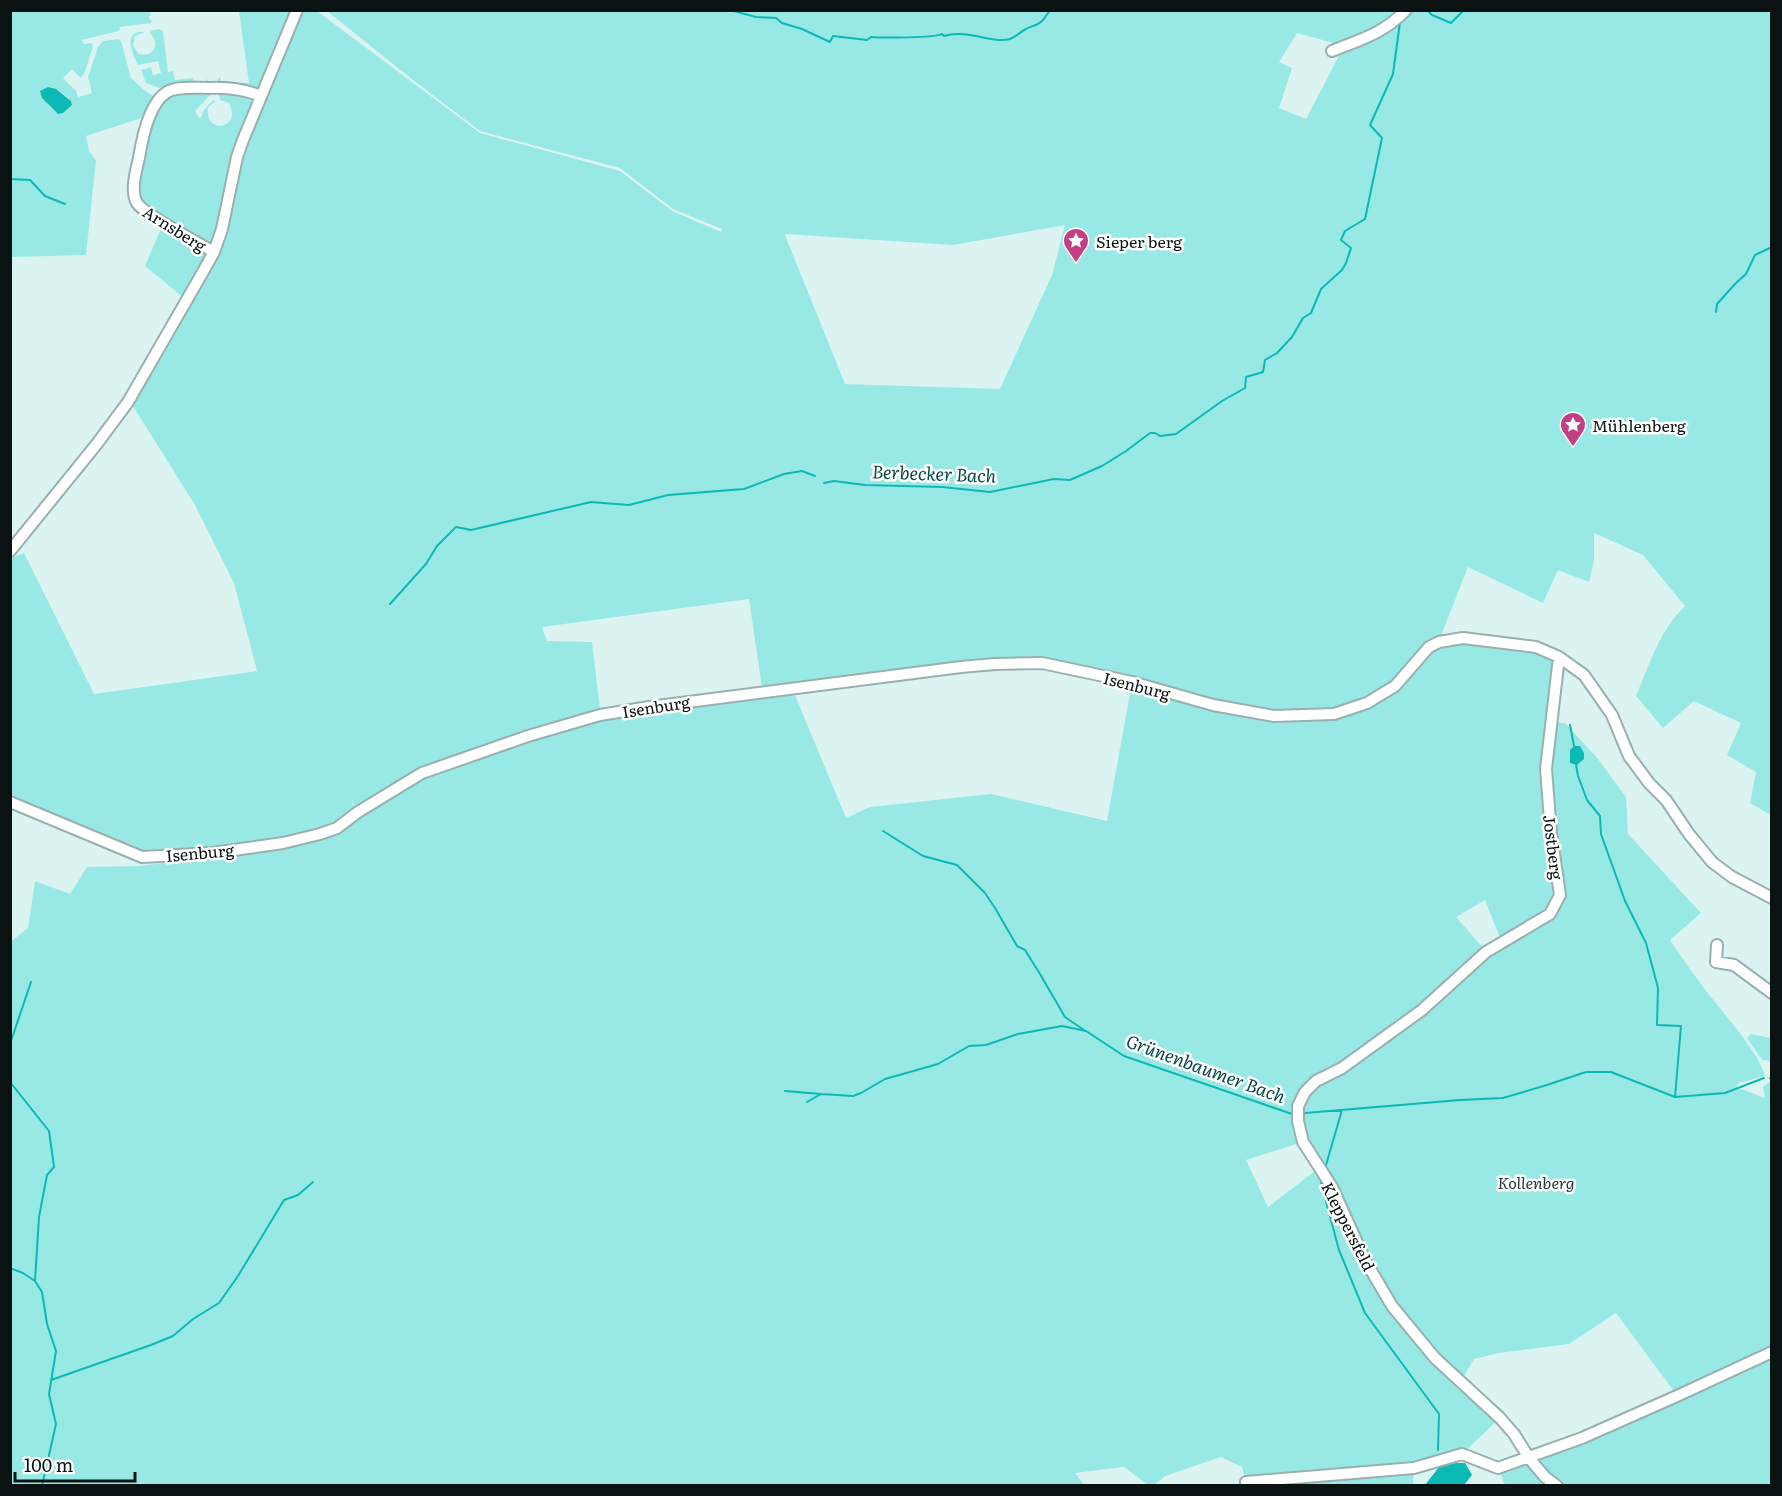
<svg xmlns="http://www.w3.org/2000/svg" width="1782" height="1496" font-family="Literata,serif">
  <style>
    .green { fill: #98e9e5; fill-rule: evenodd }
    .water { fill: #0db9b4 }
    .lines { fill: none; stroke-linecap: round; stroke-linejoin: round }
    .stream { stroke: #0db9b4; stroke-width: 2 }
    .minor-casing { stroke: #98b0ae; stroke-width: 14 }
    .minor { stroke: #fff; stroke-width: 10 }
    .labels { text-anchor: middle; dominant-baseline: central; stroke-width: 5; stroke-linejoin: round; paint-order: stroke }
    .street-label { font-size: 16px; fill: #0a1212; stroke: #fff }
    .poi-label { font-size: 16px; fill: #0a1212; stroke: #fff; text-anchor: start }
    .park-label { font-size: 16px; font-style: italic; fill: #223a38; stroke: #fff }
    .water-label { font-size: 18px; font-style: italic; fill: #074947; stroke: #fff }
  </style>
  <rect width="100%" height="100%" fill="#dbf4f2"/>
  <path class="green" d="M 10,11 L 150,11 L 151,15 L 149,16 L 150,20 L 152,20 L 151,23 L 120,27 L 119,31 L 81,40 L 84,44 L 91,43 L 93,46 L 85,72 L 81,78 L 72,69 L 63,78 L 76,91 L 78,97 L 92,93 L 88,77 L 98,47 L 103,41 L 118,39 L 121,41 L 131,78 L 143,89 L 155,97 L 148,116 L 86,136 L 89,151 L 96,161 L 86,255 L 11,257 ZM 51,87 C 58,91 71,97 72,105 L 58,114 L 47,104 Z
    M 239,11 L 293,11 L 260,88 L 254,89 L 218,84 L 218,79 L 221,77 L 220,82 L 249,83 Z
    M 301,11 L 317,11 L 480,133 L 620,171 L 672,211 L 721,232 L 722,229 L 673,209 L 620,168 L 480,131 L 413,80 L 327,11 L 1771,11 L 1771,815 L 1750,803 L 1756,772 L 1727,755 L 1741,723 L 1694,701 L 1663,728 L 1636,696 C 1649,665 1660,630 1685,606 L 1643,555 L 1594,533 L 1594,561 L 1589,582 L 1558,570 L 1543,603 L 1468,567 L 1439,641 L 1536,647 L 1559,657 L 1551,722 L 1565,723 L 1598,759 L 1626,797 L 1628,834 L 1701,913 L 1670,940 C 1683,959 1696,978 1710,996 C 1726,1016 1759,1053 1765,1076 L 1739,1083 L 1736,1087 L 1765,1098 L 1763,1087 L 1771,1081 L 1771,1349 L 1676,1394 L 1616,1313 L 1569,1344 L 1499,1353 L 1474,1359 L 1461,1381 L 1500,1418 L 1462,1454 L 1414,1468 L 1413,1485 L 1249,1485 L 1246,1482 L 1242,1467 L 1221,1457 L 1165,1476 L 1153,1486 L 1148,1485 L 1124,1467 L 1075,1473 L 1085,1486 L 11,1485 L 10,942 L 28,928 L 35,881 L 70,894 L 87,867 L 139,866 L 214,857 L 323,837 L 358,812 L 351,798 L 355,809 L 335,824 L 320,830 L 282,839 L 213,849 L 142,852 L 13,798 L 11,795 L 11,558 L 24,553 L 94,694 L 257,671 L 234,583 L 195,505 L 131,403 L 216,255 L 240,158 ZM 1297,33 L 1344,46 L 1306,119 L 1279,108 L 1292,68 L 1279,62 ZM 1065,225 L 1052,275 L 1000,389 L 845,384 L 785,235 L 785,234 L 953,245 ZM 749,599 L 762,688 L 601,718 L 592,642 L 547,641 L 542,627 ZM 1042,663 L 1132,682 L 1107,821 L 991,794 L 870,807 L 846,818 L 792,688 ZM 1485,900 L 1500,938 L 1484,949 L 1456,917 ZM 1303,1142 L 1319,1168 L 1268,1207 L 1246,1160 Z
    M 160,29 L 163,31 L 168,72 L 173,71 L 175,80 L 193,78 L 193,83 L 206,83 L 208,78 L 209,83 L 162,89 L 146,83 L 141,70 L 151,67 L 153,75 L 161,73 L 158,61 L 138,65 C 132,54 122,29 145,32 L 135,36 L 133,46 L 139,54 C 153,58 161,44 150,33 L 152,30 Z
    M 221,91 L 250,96 L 254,103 L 216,237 L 210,246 L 153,214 L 137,196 L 141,157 L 154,113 L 172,93 L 212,93 L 195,111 L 199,118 L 202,116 L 203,111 L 213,100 L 216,101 L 208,107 C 204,136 243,129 229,103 L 220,100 L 219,95 Z
    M 163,224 L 207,254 L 184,298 L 145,266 Z
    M 1751,1034 L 1771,1038 L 1771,1061 L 1762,1060 L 1747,1038 Z
    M 1771,1355 L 1771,1485 L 1505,1485 L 1498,1468 Z"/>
  <path class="water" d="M 48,87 L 56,89 L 71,101 L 72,105 L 63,113 L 58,114 L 42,98 L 40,91 Z
    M 1574,746 L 1580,746 L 1584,753 L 1584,759 L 1577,765 L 1570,763 L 1570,750 Z
    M 1456,1463 L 1465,1463 L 1472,1475 L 1464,1485 L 1425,1485 L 1439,1467 Z"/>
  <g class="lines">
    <path class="stream" d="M 730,10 L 756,17 L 776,18 L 782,23 L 802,29 L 830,42 L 833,36 L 867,40 L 871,37 C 881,38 935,38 942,34 L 944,36 C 967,29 993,44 1010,39 C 1016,37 1020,32 1026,29 C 1031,26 1037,26 1042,21 C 1046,17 1046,14 1051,10
      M 1427,10 L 1432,15 L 1451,23 L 1464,10
      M 10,179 L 30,180 L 45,196 L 65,204
      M 1716,312 L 1717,304 L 1736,283 L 1746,274 L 1755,255 L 1772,247
      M 824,483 L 834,481 L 865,485 L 942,487 L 990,492 L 1054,479 L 1070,480 L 1102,466 L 1126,451 L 1150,433 L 1155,433 L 1160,436 L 1176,434 L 1222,401 L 1245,388 L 1246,377 L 1263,372 L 1265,360 L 1277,353 L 1292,337 L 1303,318 L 1311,313 L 1321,289 L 1342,270 L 1346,263 L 1351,248 L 1341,240 L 1345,231 L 1365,219 L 1382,138 L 1370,125 L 1393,74 L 1400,22
      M 390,604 L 426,564 L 437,546 L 456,527 L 471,530 L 591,502 L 629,505 L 668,495 L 744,489 L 784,474 L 802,471 L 815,476
      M 1570,725 L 1574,746
      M 1576,764 L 1578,776 L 1587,800 L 1600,816 L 1601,834 L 1625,901 L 1646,943 L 1658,988 L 1657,1025 L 1681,1026 L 1675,1097
      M 883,831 L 923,856 L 957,865 L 985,893 L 995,908 L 1017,946 L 1025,950 L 1040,974 L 1065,1017 L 1084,1030
      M 10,1044 L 31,982
      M 1770,1078 L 1772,1078
      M 10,1082 L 49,1131 L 54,1167 L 47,1175 L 39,1217 L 35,1281
      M 785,1091 L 821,1094
      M 807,1102 L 821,1094 L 853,1096 L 861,1093 L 885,1079 L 938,1064 L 969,1046 L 986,1045 L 1018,1034 L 1062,1026 L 1086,1031 L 1124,1056 L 1292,1114
      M 1305,1113 L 1460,1100 L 1503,1098 L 1547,1085 L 1586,1072 L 1611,1072 L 1675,1097 L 1725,1093 L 1764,1078
      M 1326,1165 L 1342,1110
      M 1321,1183 L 1339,1250 L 1365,1313 L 1439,1414 L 1438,1450
      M 10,1268 L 23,1273 L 35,1281 L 42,1292 L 47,1324 L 56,1351 L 49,1394 L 56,1424 L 42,1486
      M 51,1380 L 151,1345 L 173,1336 L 193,1319 L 219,1303 L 238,1276 L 284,1200 L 298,1195 L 313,1182"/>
    <defs>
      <path id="minor" d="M 1332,51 C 1361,39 1383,34 1406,10
        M 214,252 C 198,243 145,215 137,203 C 130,191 136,171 139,158 C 142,139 149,103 167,92 C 178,86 196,88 208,88 C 226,87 244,89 261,96
        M 10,551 L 96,445 L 128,402 L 200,277 L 214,252 L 222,229 L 237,157 L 243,140 L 297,10
        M 10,802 L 142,857 L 213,853 L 283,843 L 320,834 L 337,828 L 358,812 L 422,773 L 528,736 L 600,715 L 649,707 L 961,667 L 995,664 L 1042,663 L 1132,682 L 1213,705 L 1274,716 L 1334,714 L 1367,703 L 1395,686 L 1429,647 L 1439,642 L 1463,638 L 1536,647 L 1559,657 L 1584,675 L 1612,715 L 1629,756 L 1649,783 L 1666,800 L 1689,834 L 1712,862 L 1732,877 L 1772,898
        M 1717,945 L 1716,962 L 1734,965 L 1772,993
        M 1246,1482 L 1414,1468 L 1462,1454 L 1498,1468 L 1582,1438 L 1677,1396 L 1772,1352
        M 1557,1486 L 1545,1477 L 1529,1458 L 1514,1434 L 1500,1418 L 1435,1358 L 1392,1306 L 1365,1260 L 1332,1187 L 1303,1142 L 1298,1121 L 1298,1106 L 1305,1092 L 1316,1081 L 1342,1068 L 1422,1010 L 1486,952 L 1550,914 L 1560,895 L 1551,833 L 1546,769 L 1559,657"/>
    </defs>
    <use href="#minor" class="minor-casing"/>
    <use href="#minor" class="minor"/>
  </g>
  <defs>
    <symbol id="sight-pin" viewBox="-11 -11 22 30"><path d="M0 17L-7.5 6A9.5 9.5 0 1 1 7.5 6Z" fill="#c33f83" stroke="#fff"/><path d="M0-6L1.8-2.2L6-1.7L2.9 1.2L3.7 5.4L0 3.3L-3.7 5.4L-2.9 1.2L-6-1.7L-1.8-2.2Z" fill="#fff"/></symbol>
  </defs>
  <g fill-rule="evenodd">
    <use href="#sight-pin" x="1061" y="226" width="30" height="40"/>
    <use href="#sight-pin" x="1558" y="410" width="30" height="40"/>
  </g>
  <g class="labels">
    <g class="street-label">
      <text transform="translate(175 228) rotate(32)">Arnsberg</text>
      <text transform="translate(1137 685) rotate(14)">Isenburg</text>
      <text transform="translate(656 706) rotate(-9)">Isenburg</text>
      <text transform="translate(1554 847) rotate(83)">Jostberg</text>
      <text transform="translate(200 852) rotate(-5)">Isenburg</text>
      <text transform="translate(1349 1226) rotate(63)">Kleppersfeld</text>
    </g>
    <g class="poi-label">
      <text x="1096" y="241">Sieper berg</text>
      <text x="1592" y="425">Mühlenberg</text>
    </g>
    <g class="park-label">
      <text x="1536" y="1182">Kollenberg</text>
    </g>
    <g class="water-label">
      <text transform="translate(934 473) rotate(2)">Berbecker Bach</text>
      <text transform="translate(1206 1068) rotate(20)">Grünenbaumer Bach</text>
    </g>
  </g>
  <rect width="1782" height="1496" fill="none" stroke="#0a1212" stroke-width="24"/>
  <path d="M15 1472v9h120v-9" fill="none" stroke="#0a1212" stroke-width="3"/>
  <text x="24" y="1472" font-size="18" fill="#0a1212" stroke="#ffffff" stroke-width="4.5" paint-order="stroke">100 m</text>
</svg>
